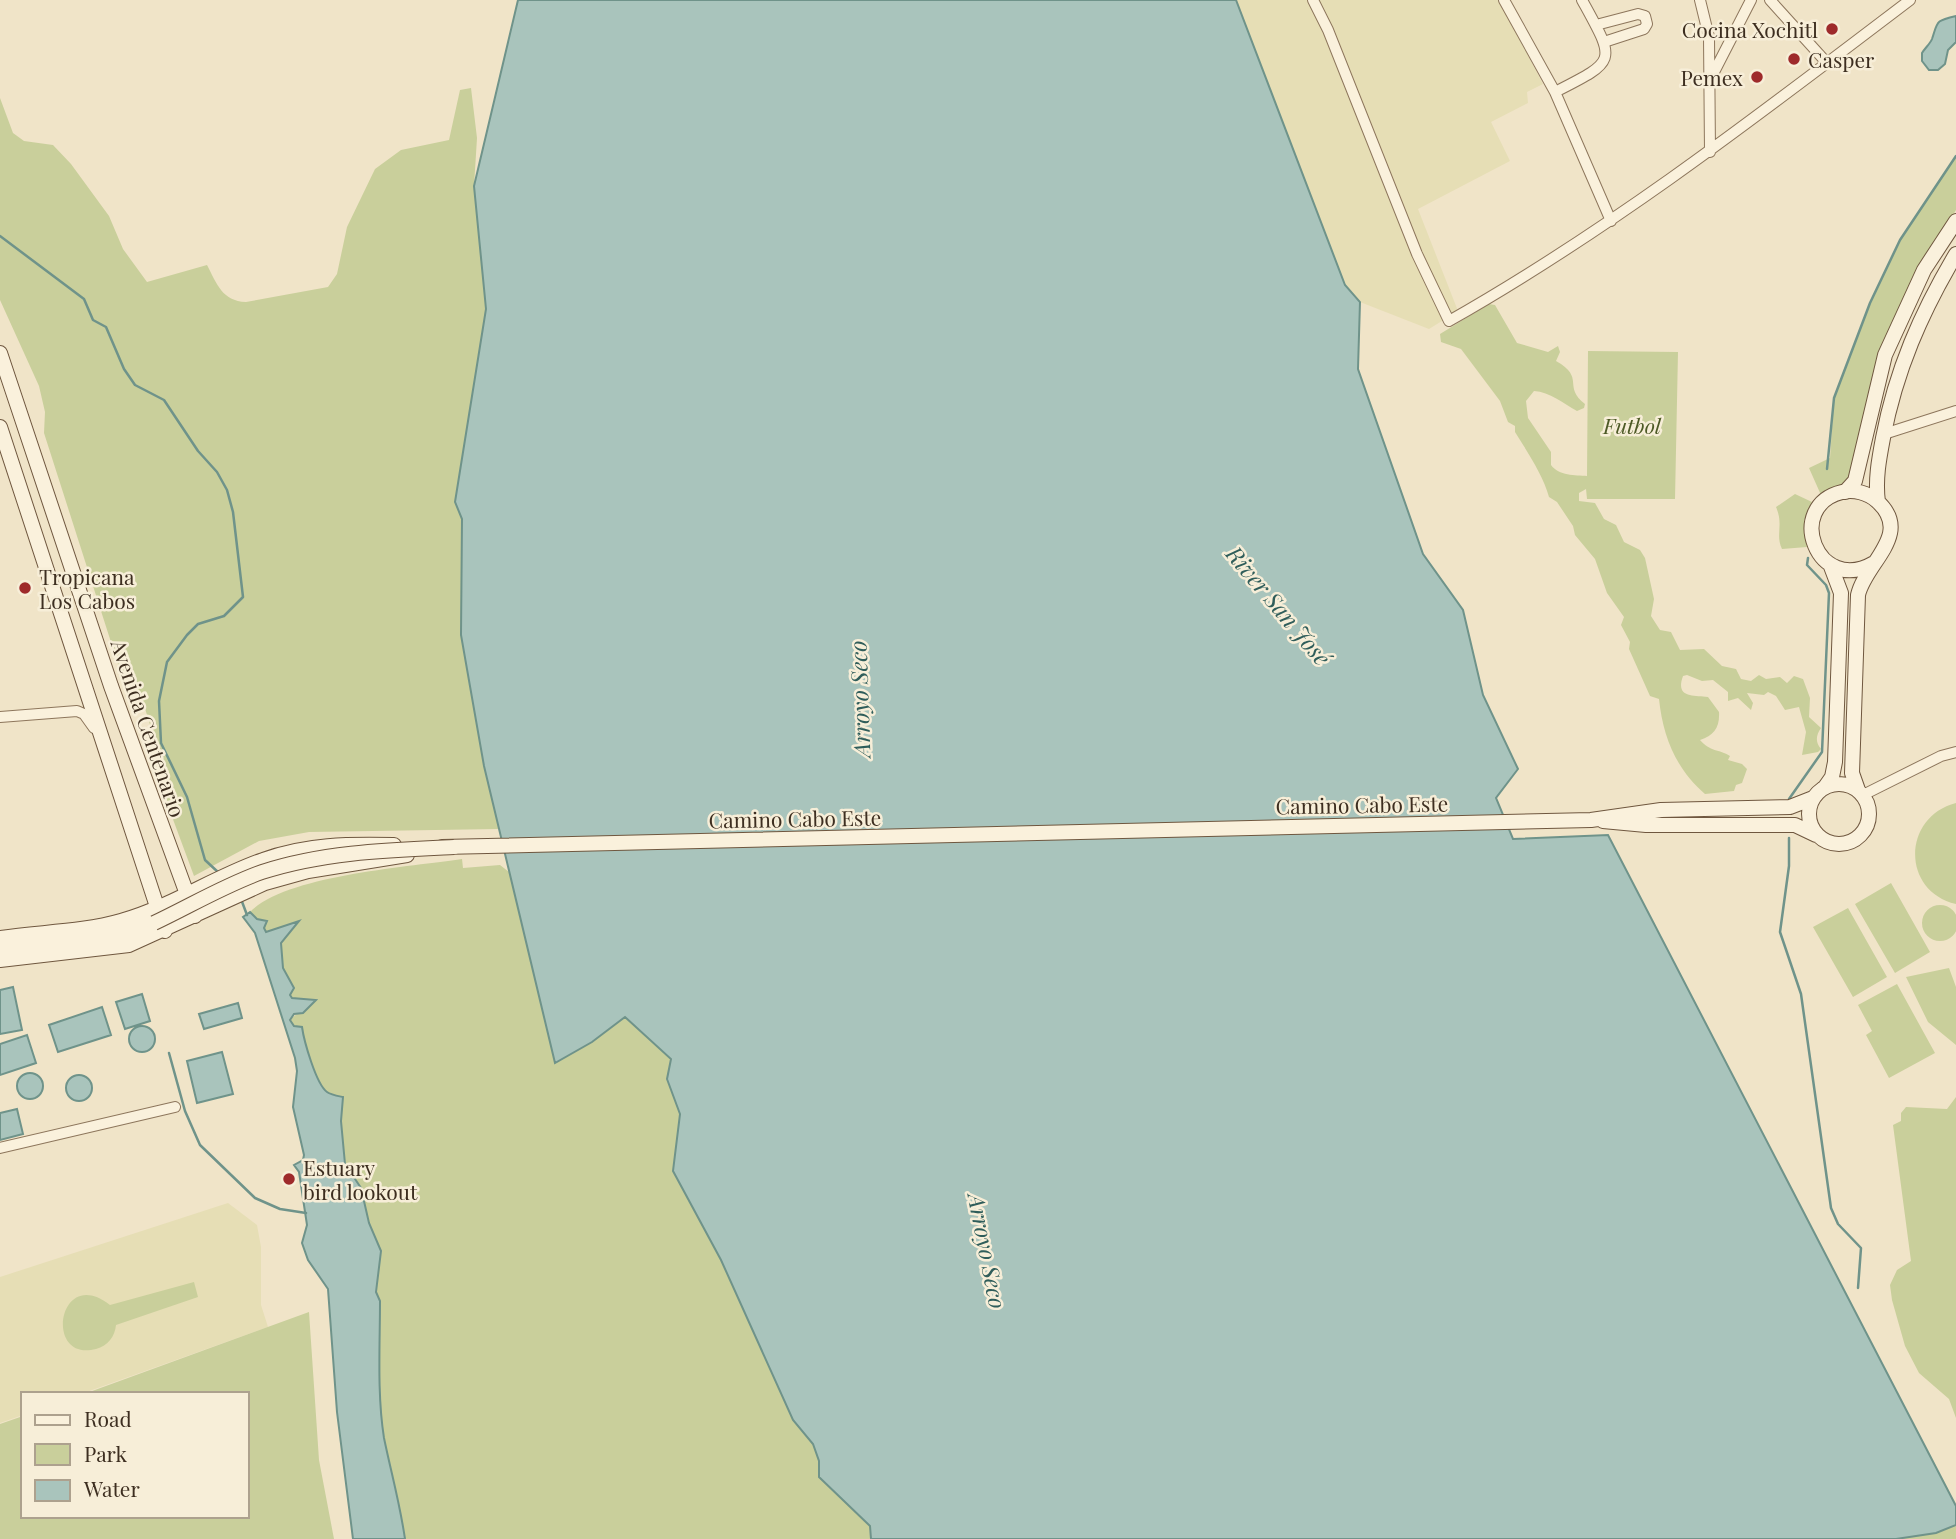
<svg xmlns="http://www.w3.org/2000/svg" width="1956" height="1539" font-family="'Playfair Display',serif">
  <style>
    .farmland { fill: #e6deb5 }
    .green { fill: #c9cf9b }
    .water { fill: #a9c4bc; stroke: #6f938a; stroke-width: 2 }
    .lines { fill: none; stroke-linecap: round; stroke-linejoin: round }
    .stream { stroke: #6f938a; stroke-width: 2.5 }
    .street-casing { stroke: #8d765c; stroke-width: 12 }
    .secondary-casing { stroke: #6f573f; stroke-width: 16 }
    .street { stroke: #faf1dc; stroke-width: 10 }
    .secondary { stroke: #faf1dc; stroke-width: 14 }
    .secondary-bridge-casing { stroke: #6f573f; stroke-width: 16; stroke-linecap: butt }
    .secondary-bridge { stroke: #faf1dc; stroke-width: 14 }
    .poi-dot { fill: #9e2a2b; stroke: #f7eed8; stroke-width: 2.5 }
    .labels { text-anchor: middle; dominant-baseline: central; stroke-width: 5; stroke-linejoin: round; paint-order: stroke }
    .poi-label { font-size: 21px; fill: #3d2e20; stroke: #f7eed8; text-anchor: start }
    .park-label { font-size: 21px; font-style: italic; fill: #4d5a26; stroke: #f7eed8 }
    .street-label { font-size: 21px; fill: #3d2e20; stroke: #f7eed8 }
    .water-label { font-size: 23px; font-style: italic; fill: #2f5d5a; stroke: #f7eed8 }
  </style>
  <rect width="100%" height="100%" fill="#f0e4c8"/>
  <path class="farmland" d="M 1236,0 L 1499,0 L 1543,84 L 1527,92 L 1528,103 L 1491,122 L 1510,161 L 1418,209 L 1458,311 L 1429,329 L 1360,302 L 1345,285 Z
    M 228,1203 L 257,1225 L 261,1247 L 261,1305 L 268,1327 L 81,1394 L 23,1394 L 23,1415 L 0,1423 L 0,1277 Z"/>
  <path class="green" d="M 471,88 L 477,138 L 474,186 L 486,309 L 455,502 L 462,519 L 461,635 L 484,766 L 499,829 L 309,832 L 259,841 L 194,876 L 161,787 L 163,767 L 143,702 L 126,689 L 44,433 L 45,412 L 39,386 L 0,300 L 0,98 L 13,133 L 24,141 L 53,145 L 71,164 L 109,216 L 123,249 L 147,282 L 207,265 C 217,284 222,301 246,302 L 328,287 L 337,274 L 347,227 L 375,169 L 401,150 L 449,140 L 460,90 Z
    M 1956,156 L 1956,210 L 1906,292 L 1887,337 L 1866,404 L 1854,472 L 1845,484 L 1821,495 L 1809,468 L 1830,458 L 1834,398 L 1870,303 L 1900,240 Z
    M 1489,304 L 1495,305 L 1517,343 L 1548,352 L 1558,346 L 1560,352 L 1556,361 C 1586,378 1562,386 1585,404 L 1584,408 L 1577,411 C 1563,403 1550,392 1534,391 L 1526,401 L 1528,418 L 1551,452 L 1551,465 C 1559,476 1575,475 1587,476 L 1588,351 L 1678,352 L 1675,499 L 1587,499 L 1586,489 L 1579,493 L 1579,501 L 1595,503 L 1604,519 L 1616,525 L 1624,542 L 1640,550 L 1645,558 L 1654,599 L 1651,616 L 1660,630 L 1671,632 L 1680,650 L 1704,649 L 1722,666 L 1736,669 L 1741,679 L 1751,681 L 1759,675 L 1766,679 L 1780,677 L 1787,683 L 1794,676 L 1803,679 L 1810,698 L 1809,717 L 1821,728 C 1816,735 1815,742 1821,749 L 1818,752 L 1802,755 L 1806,732 L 1799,707 L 1785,710 L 1776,696 L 1768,692 L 1764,695 L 1747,693 L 1753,703 L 1751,710 L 1738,698 L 1728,701 L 1728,692 L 1713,680 L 1702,681 L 1687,675 L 1683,676 C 1675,698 1693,695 1708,697 L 1719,712 C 1720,727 1714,736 1700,740 C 1710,752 1719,749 1730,756 L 1728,760 L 1742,764 L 1747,769 L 1742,783 L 1736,785 L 1734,791 L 1705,794 C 1676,769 1663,737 1659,699 L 1650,696 L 1629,649 L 1630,642 L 1621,625 L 1624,617 L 1607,593 L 1595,559 L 1575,535 L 1573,526 L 1557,502 L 1549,497 C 1543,475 1528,453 1515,432 L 1515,426 L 1508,422 L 1500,401 L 1461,349 L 1441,342 L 1440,334 Z
    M 1795,494 L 1812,502 L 1804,521 L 1807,547 L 1782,549 C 1775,534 1784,525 1776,507 Z
    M 1956,803 L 1956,904 C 1901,891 1902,817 1956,803 Z
    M 1608,835 L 1956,1506 L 1956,1539 L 405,1539 C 400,1505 391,1472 384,1438 C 377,1394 380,1346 380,1301 L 376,1292 L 381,1251 L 369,1223 L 361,1188 L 345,1164 L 341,1121 L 343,1097 C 338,1096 331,1095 327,1092 C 316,1084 304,1041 302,1028 L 294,1026 L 289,1020 L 316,1000 L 292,998 L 290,995 L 294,988 L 283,968 L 281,943 L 298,922 L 266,932 L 250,912 C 286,875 410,867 462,859 L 463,868 L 500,865 L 509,872 L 555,1063 L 592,1042 L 625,1017 L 671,1059 L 667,1079 L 680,1113 L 673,1171 L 721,1260 L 775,1378 L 1491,840 Z
    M 1891,883 L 1930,952 L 1895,973 L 1855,904 Z
    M1922 923a18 18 0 1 1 36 0a18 18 0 1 1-36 0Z
    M 1848,908 L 1887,977 L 1853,997 L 1813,927 Z
    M 1949,968 L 1956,987 L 1956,1045 L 1928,1022 L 1906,977 Z
    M 1897,984 L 1935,1053 L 1889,1078 L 1866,1035 L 1872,1031 L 1858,1005 Z
    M 1956,1097 L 1956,1418 L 1949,1399 L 1919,1373 L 1905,1346 L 1892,1300 L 1890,1285 L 1897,1270 L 1911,1261 L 1893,1125 L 1901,1121 L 1901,1113 L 1906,1107 L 1947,1109 Z
    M 194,1282 L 198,1297 L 116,1325 C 115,1336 108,1346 96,1349 C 43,1363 58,1264 110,1305 Z
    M 309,1312 L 319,1460 L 334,1539 L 0,1539 L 0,1424 L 23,1416 L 23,1516 L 247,1516 L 247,1394 L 84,1394 Z"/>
  <path class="water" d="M 518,0 L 1236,0 L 1345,285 L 1360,302 L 1358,369 L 1423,554 L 1463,610 L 1483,695 L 1518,769 L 1496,798 L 1513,839 L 1608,835 L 1956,1506 L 1956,1525 L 1936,1533 L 1896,1539 L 871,1539 L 870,1526 L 819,1477 L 819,1461 L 813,1444 L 793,1420 L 721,1260 L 673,1171 L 680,1114 L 667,1079 L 671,1059 L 625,1017 L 592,1042 L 555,1063 L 484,766 L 461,635 L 462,519 L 455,502 L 486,309 L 474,186 Z
    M 1956,16 L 1956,42 L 1948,50 L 1945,64 L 1938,70 L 1929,70 L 1922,61 L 1922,53 C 1925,48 1930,44 1932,39 C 1938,21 1935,21 1956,16 Z
    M 250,912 L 257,919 L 267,921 L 264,928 L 266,932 L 299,921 L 281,943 L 283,968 L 294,988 L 290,995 L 292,998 L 316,1000 L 303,1013 L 294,1014 L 290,1020 L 294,1026 L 302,1027 C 304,1041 316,1084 327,1092 C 331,1095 338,1096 343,1097 L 341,1121 L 345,1164 L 361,1188 L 369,1223 L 381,1251 L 376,1292 L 380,1301 C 380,1346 377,1394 384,1438 C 391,1472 400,1504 405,1539 L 353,1539 L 337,1412 L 328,1289 L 308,1260 L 302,1243 L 307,1225 L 299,1172 L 294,1165 L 303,1160 L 304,1155 L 293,1107 L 297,1071 L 295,1058 L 255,933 L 243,917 Z
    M 13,987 L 22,1030 L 0,1034 L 0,990 Z
    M 142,994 L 150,1021 L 125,1029 L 116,1002 Z
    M 238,1003 L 242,1018 L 204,1029 L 199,1014 Z
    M 102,1007 L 111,1035 L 58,1052 L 49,1025 Z
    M129 1039a13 13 0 1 1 26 0a13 13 0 1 1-26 0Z
    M 27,1035 L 36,1063 L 0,1075 L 0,1044 Z
    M 222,1052 L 233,1094 L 197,1103 L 187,1061 Z
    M17 1086a13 13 0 1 1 26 0a13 13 0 1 1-26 0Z
    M66 1088a13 13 0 1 1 26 0a13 13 0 1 1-26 0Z
    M 17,1109 L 23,1134 L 0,1140 L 0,1113 Z"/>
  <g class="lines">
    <path class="stream" d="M 0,236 L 84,299 L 93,320 L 106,327 L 124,369 L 135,385 L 164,400 L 198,451 L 217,472 L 227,490 L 233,512 L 243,597 L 224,616 L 198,624 L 187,635 L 167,662 L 159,701 L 161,743 L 187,797 L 205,860 L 219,873
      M 1827,469 L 1834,398 L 1870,303 L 1900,240 L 1956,156
      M 1789,799 L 1822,752 L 1829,593 L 1826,585 L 1807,565 L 1808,558
      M 1789,838 L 1789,866 L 1780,932 L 1801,994 L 1831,1208 L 1838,1224 L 1861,1248 L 1858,1288
      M 241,899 L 247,915
      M 169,1053 L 185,1111 L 200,1145 L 255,1198 L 280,1209 L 306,1213"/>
    <defs>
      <path id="street" d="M 1313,0 L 1328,30 L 1417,254 L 1449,321 C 1613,228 1760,114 1910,0
        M 1504,0 L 1555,92
        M 1582,0 C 1616,62 1618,60 1555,92 L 1611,221
        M 1700,0 L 1709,37 L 1710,152
        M 1770,0 L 1827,63
        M 1596,25 L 1638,14 L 1645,16 L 1647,24 L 1644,29 L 1604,42
        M 1712,76 L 1751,0
        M 1884,434 L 1956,411
        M 0,717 L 77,711 L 84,714 L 94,728
        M 1863,795 L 1941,756 L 1956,752
        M 0,1148 L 175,1107"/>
      <path id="secondary" d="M 0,353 L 111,686 L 195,916
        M 0,427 L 165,931
        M 1845,492 L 1855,481 L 1885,355 L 1924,270 L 1956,221
        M 1878,502 C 1875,480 1879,459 1883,438 C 1896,370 1921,313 1956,254
        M1809 814a30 30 0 1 1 60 0a30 30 0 1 1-60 0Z
        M 1825,787 L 1832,777 L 1835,762 L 1841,593 L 1830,564
        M 1858,790 L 1852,773 L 1858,595 C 1865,563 1914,534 1877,501 C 1868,493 1854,489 1842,492 C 1784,506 1817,596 1874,563
        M 1603,821 L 1646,825 L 1795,825 L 1816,835
        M 442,847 L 1591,820 L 1661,810 L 1790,807 L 1813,798
        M 0,938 C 40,932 83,932 121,921 C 171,907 214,877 263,860 C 306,844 349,844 394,845
        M 0,950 L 111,936 L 154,923
        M 0,960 L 129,945 L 265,883 L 308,871 L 407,855"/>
    </defs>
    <use href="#street" class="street-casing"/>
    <use href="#secondary" class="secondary-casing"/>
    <use href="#street" class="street"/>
    <use href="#secondary" class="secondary"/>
    <defs>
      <path id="secondary-bridge" d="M 154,923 C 190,906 225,885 262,872 C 323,852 389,850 454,847"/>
    </defs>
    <use href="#secondary-bridge" class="secondary-bridge-casing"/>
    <use href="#secondary-bridge" class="secondary-bridge"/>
  </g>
  <g class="poi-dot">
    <circle cx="1832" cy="29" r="7"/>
    <circle cx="1794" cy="59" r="7"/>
    <circle cx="1757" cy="77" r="7"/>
    <circle cx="25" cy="588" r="7"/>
    <circle cx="289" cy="1179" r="7"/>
  </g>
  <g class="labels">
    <g class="poi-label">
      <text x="1818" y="29" text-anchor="end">Cocina Xochitl</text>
      <text x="1808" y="59">Casper</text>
      <text x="1743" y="77" text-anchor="end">Pemex</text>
      <text x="39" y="576">Tropicana<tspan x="39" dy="24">Los Cabos</tspan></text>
      <text x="303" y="1167">Estuary<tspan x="303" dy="24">bird lookout</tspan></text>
    </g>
    <g class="park-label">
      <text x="1632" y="425">Futbol</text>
    </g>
    <g class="street-label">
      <text transform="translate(149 728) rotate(71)">Avenida Centenario</text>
      <text transform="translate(1362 804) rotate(-1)">Camino Cabo Este</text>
      <text transform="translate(795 818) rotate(-1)">Camino Cabo Este</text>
    </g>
    <g class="water-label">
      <text transform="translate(1279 605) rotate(50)">River San José</text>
      <text transform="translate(859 699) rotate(-92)">Arroyo Seco</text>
      <text transform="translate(988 1251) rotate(79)">Arroyo Seco</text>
    </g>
  </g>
  <rect x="21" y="1392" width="228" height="126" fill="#f7eed8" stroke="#ada18e" stroke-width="2"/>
  <rect x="35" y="1415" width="35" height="10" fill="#faf1dc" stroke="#ada18e" stroke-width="2"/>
  <text x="84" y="1427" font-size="21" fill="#3d2e20">Road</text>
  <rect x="35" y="1444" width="35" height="21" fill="#c9cf9b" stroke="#ada18e" stroke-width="2"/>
  <text x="84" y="1462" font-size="21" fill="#3d2e20">Park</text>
  <rect x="35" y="1480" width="35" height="21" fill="#a9c4bc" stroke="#ada18e" stroke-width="2"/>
  <text x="84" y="1497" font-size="21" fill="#3d2e20">Water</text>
</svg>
